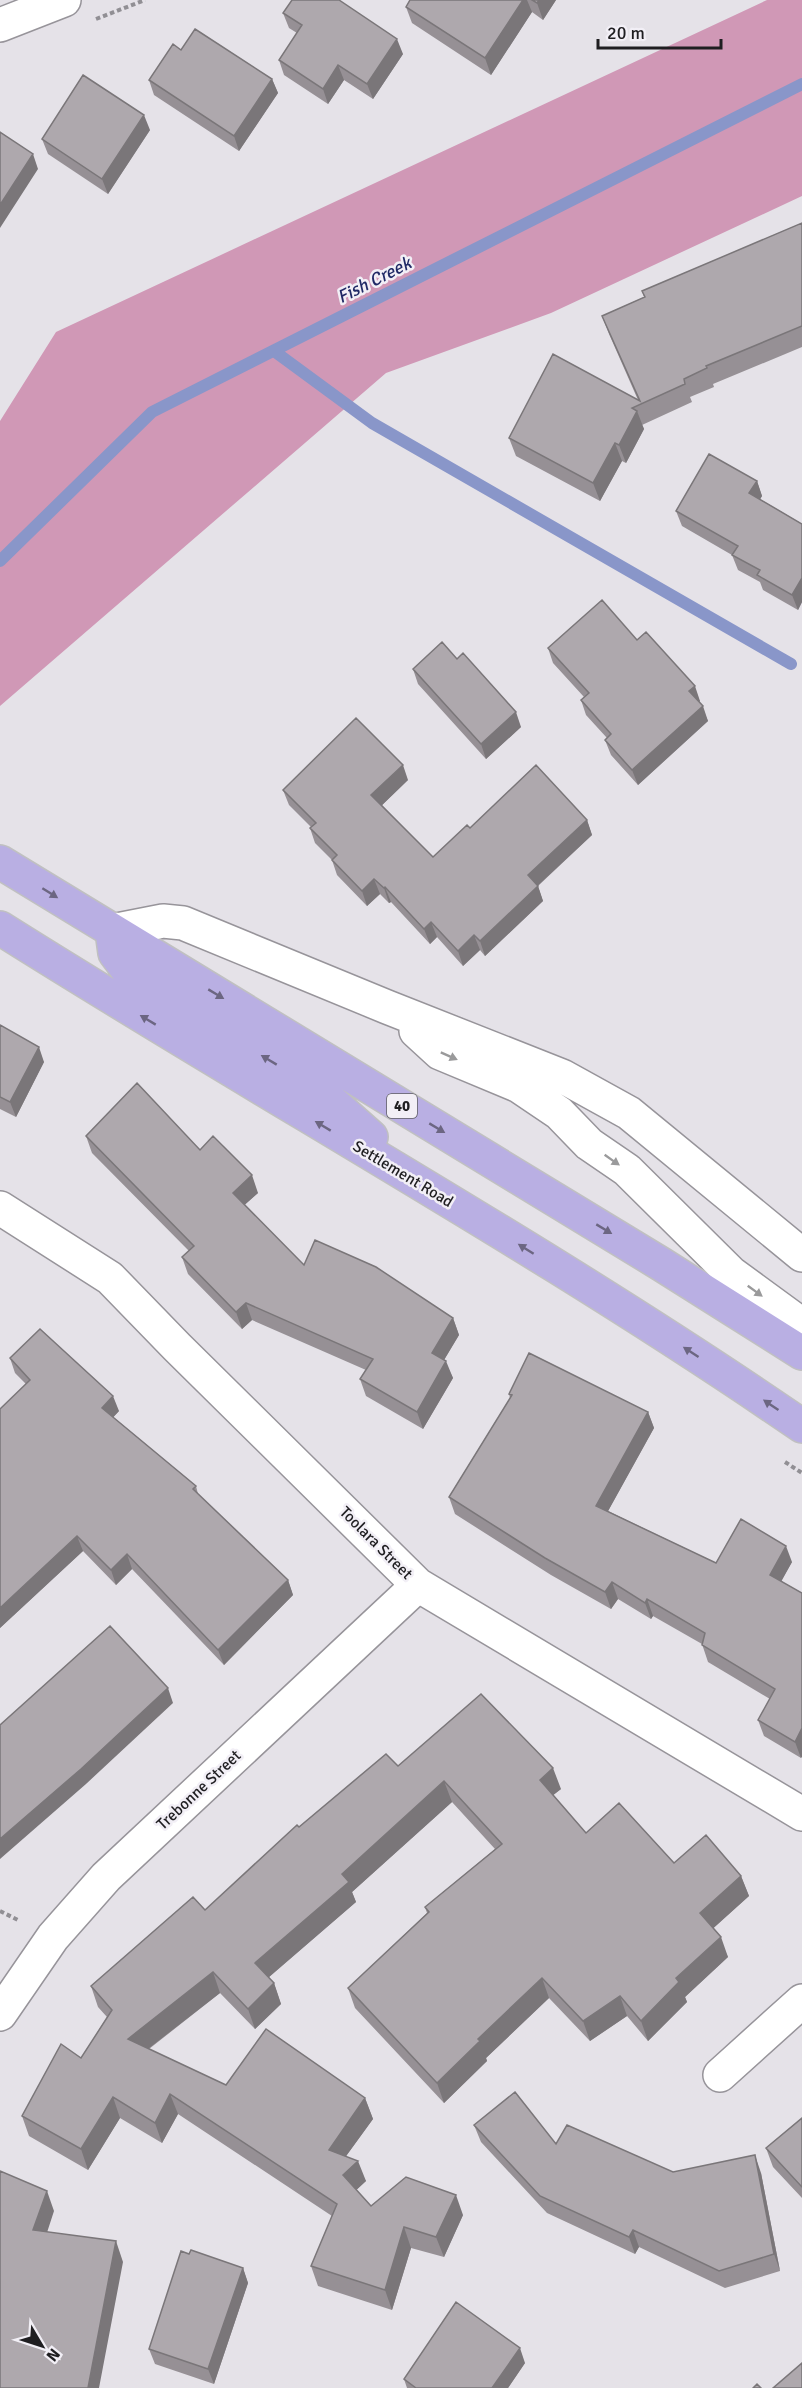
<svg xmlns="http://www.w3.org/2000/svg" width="802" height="2388" font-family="Signika,sans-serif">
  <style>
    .forest { fill: #d098b6 }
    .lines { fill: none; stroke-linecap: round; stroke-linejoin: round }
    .stream { stroke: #8996c9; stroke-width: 12 }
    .minor-casing { stroke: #97949a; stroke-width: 36 }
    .major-casing { stroke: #c0c0c1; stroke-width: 36 }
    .path { stroke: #918f94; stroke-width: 4; stroke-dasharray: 4.5 3; stroke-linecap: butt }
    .minor { stroke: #fff; stroke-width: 33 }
    .major { stroke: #b9afe3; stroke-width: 33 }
    .wall { fill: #969095 }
    .shaded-wall { fill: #7a7679 }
    .building { fill: #aea8ad; stroke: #7a7679; stroke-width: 1.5 }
    .oneway { fill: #6c6682 }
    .oneway2 { fill: #9a9a9b }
    .labels { text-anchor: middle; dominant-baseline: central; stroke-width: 5; stroke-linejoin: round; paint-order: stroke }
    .shield { fill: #f2eff6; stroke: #5e5d61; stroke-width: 1.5 }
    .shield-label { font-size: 15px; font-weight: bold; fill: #1f1e21 }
    .street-label { font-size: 16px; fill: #1f1e21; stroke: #f2eff6 }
    .water-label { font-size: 18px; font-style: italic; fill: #202966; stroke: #f2eff6 }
  </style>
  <rect width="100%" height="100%" fill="#e5e2e8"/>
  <path class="forest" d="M 767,0 L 802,0 L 802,196 L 551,313 L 386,373 L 0,706 L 0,421 L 56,332 Z"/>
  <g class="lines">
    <path class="stream" d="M 274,351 L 372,423 L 791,664
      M 0,561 L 152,412 L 802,84"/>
    <defs>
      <path id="minor" d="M 0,25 L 64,0
        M 112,931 L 163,921 L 183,923 L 387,1007 L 562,1076 L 629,1113 L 802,1255
        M 416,1031 L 440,1053 L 519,1086 L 559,1113 L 589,1144 L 627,1170 L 731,1273 L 802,1325
        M 0,1208 L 110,1278 L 177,1347 L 418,1585 L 802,1814
        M 0,2014 L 53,1937 L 106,1877 L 418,1585
        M 720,2075 L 802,2001"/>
      <path id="major" d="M 0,862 L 661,1264 L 802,1353
        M 0,928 C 266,1096 543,1248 802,1426
        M 112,931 L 115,953 L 133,977 L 317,1089 L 371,1137"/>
    </defs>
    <use href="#minor" class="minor-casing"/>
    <use href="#major" class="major-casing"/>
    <path class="path" d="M 96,19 L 145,0
      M 785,1462 L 802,1473
      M 0,1911 L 20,1921"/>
    <use href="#minor" class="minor"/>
    <use href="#major" class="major"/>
  </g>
  <path class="wall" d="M 410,0 L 556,0 L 543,20 L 532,12 L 491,75 L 412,23 L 406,7 Z
    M 283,13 L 403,54 L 373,99 L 344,80 L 328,104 L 284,75 L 279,60 L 297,33 L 289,28 Z
    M 181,50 L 272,79 L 278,93 L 239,151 L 154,95 L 149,80 Z
    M 150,130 L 108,194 L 48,154 L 42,139 Z
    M 802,223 L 802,347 L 713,384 L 714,387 L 690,397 L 692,402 L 642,425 L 644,429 L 626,463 L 622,461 L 600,501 L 516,456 L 509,438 L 638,400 L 609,334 L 602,316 L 644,297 L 642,291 Z
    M 757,481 L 762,496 L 760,499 L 802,524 L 802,602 L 798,610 L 763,590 L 760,582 L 738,570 L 732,555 L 682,526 L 676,511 Z
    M 637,640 L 700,701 L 699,702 L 708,721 L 638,785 L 611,755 L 605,740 L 607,738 L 586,715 L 581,700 L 584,697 L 553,663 L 548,648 Z
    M 413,669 L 521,727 L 486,759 L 418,684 Z
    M 408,780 L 382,805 L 433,857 L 470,828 L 587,820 L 592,835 L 538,886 L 543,901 L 485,956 L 480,950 L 463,966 L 437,937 L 430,944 L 391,902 L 389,903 L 380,894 L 367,906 L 337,875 L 332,860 L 315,843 L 310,828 L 311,827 L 289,805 L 283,790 Z
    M 0,1025 L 44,1062 L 16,1117 L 0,1109 Z
    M 86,1136 L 200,1150 L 258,1193 L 244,1205 L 304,1265 L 453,1318 L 459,1335 L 444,1360 L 453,1378 L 423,1429 L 366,1396 L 360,1379 L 366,1370 L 252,1320 L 242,1329 L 188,1274 L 182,1257 L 189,1251 L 92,1153 Z
    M 10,1358 L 119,1411 L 113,1417 L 196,1486 L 198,1494 L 288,1580 L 293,1595 L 224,1665 L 132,1569 L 116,1585 L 83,1551 L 0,1628 L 26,1384 L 15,1373 Z
    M 509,1394 L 648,1412 L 654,1428 L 608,1511 L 716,1563 L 792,1562 L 781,1581 L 802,1593 L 801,1758 L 764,1736 L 758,1720 L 770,1699 L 708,1662 L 702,1644 L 653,1616 L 651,1619 L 618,1599 L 611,1609 L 551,1575 L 455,1514 L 449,1497 L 510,1398 Z
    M 398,1766 L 561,1789 L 553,1795 L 586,1833 L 674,1863 L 741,1876 L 749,1896 L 713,1928 L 728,1957 L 685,1997 L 687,2002 L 648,2041 L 627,2016 L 590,2041 L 549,1998 L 486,2058 L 487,2061 L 444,2103 L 355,2008 L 348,1988 L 427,1913 L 425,1907 L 495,1849 L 452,1802 L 352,1892 L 356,1902 L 268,1978 L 274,1983 L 281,2004 L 255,2029 L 220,1993 L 149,2049 L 226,2085 L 365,2098 L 373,2119 L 346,2156 L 366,2181 L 356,2190 L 371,2206 L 463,2215 L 444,2257 L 411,2248 L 392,2310 L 318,2286 L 311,2266 L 332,2216 L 178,2114 L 162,2143 L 120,2118 L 88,2170 L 29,2136 L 22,2116 L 81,2058 L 107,2017 L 98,2007 L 91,1986 L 205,1910 L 299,1827 Z
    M 802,2118 L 802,2198 L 773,2167 L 766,2148 Z
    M 474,2125 L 673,2172 L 761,2173 L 780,2271 L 725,2288 L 639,2247 L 635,2254 L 547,2213 L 481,2142 Z
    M 189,2254 L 243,2268 L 248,2283 L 214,2384 L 155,2364 L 149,2349 Z
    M 525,2363 L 508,2388 L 407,2388 L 404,2379 Z"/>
  <path class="shaded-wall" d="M 523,0 L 527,0 L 532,12 L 491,75 L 485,58 Z
    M 539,0 L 556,0 L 543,20 L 537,3 Z
    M 397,39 L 403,54 L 373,99 L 367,84 Z
    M 338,65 L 344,80 L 328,104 L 323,89 Z
    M 272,79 L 278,93 L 239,151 L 234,136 Z
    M 144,115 L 150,130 L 108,194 L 102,179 Z
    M 33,154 L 38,169 L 0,228 L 0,205 Z
    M 637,411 L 644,429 L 626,463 L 619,445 Z
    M 615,443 L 622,461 L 600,501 L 593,483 Z
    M 757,481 L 762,496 L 755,508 L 749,493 Z
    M 802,578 L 802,602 L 798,610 L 792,595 Z
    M 695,686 L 700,701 L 694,706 L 689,691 Z
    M 703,706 L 708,721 L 638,785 L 632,770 Z
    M 516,712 L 521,727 L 486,759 L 481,744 Z
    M 403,765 L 408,780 L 377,810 L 371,795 Z
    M 587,820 L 592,835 L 533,890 L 528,875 Z
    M 374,879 L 380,894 L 367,906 L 362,891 Z
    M 538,886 L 543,901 L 485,956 L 480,941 Z
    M 385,887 L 391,902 L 389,903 L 384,888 Z
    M 431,922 L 437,937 L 430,944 L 424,929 Z
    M 474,935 L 480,950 L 463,966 L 458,951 Z
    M 39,1047 L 44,1062 L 16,1117 L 10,1102 Z
    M 252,1175 L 258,1193 L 239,1210 L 233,1193 Z
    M 246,1303 L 252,1320 L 242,1329 L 236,1312 Z
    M 453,1318 L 459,1335 L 438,1370 L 432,1353 Z
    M 446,1361 L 453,1378 L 423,1429 L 417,1412 Z
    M 113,1396 L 119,1411 L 108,1423 L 102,1408 Z
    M 648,1412 L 654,1428 L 602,1522 L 596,1506 Z
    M 77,1536 L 83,1551 L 0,1628 L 0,1608 Z
    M 786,1546 L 792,1562 L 776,1591 L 770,1575 Z
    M 127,1554 L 132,1569 L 116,1585 L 111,1570 Z
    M 288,1580 L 293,1595 L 224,1665 L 218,1650 Z
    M 612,1582 L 618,1599 L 611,1609 L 605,1592 Z
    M 647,1599 L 653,1616 L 651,1619 L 645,1603 Z
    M 168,1688 L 173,1703 L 86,1784 L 0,1859 L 0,1839 Z
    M 802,1728 L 802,1757 L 801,1758 L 795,1742 Z
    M 553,1768 L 561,1789 L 547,1800 L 540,1780 Z
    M 444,1781 L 452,1802 L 352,1892 L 356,1902 L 262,1983 L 255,1963 L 342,1874 Z
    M 741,1876 L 749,1896 L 707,1934 L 700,1913 Z
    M 721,1937 L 728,1957 L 685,1997 L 687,2002 L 648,2041 L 641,2021 L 676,1978 Z
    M 213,1972 L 220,1993 L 135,2059 L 128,2039 Z
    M 542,1978 L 549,1998 L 486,2058 L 487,2061 L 444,2103 L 437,2083 L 478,2039 Z
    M 274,1983 L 281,2004 L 255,2029 L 248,2009 Z
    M 620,1996 L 627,2016 L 590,2041 L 583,2021 Z
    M 170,2094 L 178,2114 L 162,2143 L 155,2123 Z
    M 113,2097 L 120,2118 L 88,2170 L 81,2149 Z
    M 365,2098 L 373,2119 L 336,2170 L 329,2150 Z
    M 755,2155 L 761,2173 L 780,2271 L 774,2254 Z
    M 358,2161 L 366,2181 L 350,2196 L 343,2175 Z
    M 47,2191 L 54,2211 L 41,2251 L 33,2230 Z
    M 456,2195 L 463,2215 L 444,2257 L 436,2237 Z
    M 404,2227 L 411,2248 L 392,2310 L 385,2290 Z
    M 633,2230 L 639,2247 L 635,2254 L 629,2237 Z
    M 116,2241 L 123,2262 L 99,2388 L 88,2388 Z
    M 243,2268 L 248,2283 L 214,2384 L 208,2369 Z
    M 520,2348 L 525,2363 L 508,2388 L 492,2388 Z"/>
  <path class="building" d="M 292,0 L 339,0 L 397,39 L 367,84 L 338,65 L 323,89 L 279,60 L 302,25 L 283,13 Z
    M 410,0 L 523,0 L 485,58 L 406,7 Z
    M 532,0 L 539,0 L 537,3 Z
    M 195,29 L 272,79 L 234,136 L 149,80 L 173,44 L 181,50 Z
    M 83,75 L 144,115 L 102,179 L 42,139 Z
    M 0,132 L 33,154 L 0,205 Z
    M 802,223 L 802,326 L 706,366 L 707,368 L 684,379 L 685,384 L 632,408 L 637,411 L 619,445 L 615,443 L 593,483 L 509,438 L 553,354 L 640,401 L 602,316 L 645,297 L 642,291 Z
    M 709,454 L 757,481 L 749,493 L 802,524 L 802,578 L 792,595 L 757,575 L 760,570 L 732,555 L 738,546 L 676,511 Z
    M 602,600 L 637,640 L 646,632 L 695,686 L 689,691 L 703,706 L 632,770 L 605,740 L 611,734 L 581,700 L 589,693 L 548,648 Z
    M 442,642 L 457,659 L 463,653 L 516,712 L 481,744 L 413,669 Z
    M 356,718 L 403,765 L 371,795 L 433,857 L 467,825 L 470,828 L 536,765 L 587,820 L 528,875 L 538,886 L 480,941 L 474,935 L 458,951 L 431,922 L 424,929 L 385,887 L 384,888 L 374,879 L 362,891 L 332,860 L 337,855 L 310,828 L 316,823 L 283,790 Z
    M 0,1025 L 39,1047 L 10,1102 L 0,1097 Z
    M 137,1083 L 200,1150 L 213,1136 L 252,1175 L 233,1193 L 304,1265 L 315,1240 L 376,1267 L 453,1318 L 432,1353 L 446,1361 L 417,1412 L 360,1379 L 373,1359 L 246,1303 L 236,1312 L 182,1257 L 194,1246 L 86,1136 Z
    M 40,1329 L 113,1396 L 102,1408 L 196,1486 L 193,1489 L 288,1580 L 218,1650 L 127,1554 L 111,1570 L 77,1536 L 0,1608 L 0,1409 L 30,1380 L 10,1358 Z
    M 529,1353 L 648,1412 L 596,1506 L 716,1563 L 741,1519 L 786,1546 L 770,1575 L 802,1593 L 802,1728 L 795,1742 L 758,1720 L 775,1689 L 702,1645 L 705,1633 L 647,1599 L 645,1603 L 612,1582 L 605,1592 L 545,1558 L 449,1497 L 512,1395 L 509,1394 Z
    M 110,1626 L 168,1688 L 81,1769 L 0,1839 L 0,1725 Z
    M 481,1694 L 553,1768 L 540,1780 L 586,1833 L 619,1803 L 674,1863 L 706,1835 L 741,1876 L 700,1913 L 721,1937 L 676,1978 L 679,1982 L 641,2021 L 620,1996 L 583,2021 L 542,1978 L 478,2039 L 480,2041 L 437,2083 L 348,1988 L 429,1912 L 425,1907 L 502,1844 L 444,1781 L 342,1874 L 349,1882 L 255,1963 L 274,1983 L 248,2009 L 213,1972 L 128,2039 L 226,2085 L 266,2029 L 365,2098 L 329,2150 L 358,2161 L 343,2175 L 371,2206 L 406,2177 L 456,2195 L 436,2237 L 404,2227 L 385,2290 L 311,2266 L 337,2204 L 170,2094 L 155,2123 L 113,2097 L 81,2149 L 22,2116 L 61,2044 L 81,2058 L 112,2010 L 91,1986 L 193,1897 L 205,1910 L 297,1825 L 299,1827 L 386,1754 L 398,1766 Z
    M 515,2092 L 556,2144 L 567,2125 L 673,2172 L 755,2155 L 774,2254 L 719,2271 L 633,2230 L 629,2237 L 540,2196 L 474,2125 Z
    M 802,2118 L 802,2187 L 766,2148 Z
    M 0,2171 L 47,2191 L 33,2230 L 116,2241 L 88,2388 L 0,2388 Z
    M 191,2250 L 243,2268 L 208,2369 L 149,2349 L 181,2251 L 189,2254 Z
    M 456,2302 L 520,2348 L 492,2388 L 416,2388 L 404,2379 Z
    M 802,2363 L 802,2388 L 773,2388 Z
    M 757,2384 L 761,2388 L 753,2388 Z"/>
  <defs><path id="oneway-solid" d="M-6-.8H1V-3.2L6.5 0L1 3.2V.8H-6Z" transform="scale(1.5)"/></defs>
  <g class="oneway">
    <use href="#oneway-solid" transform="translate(50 893) rotate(32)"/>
    <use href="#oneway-solid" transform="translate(216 994) rotate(31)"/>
    <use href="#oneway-solid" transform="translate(148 1020) rotate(-149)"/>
    <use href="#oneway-solid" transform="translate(269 1060) rotate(-149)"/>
    <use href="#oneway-solid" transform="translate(323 1126) rotate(-149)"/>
    <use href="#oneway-solid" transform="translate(437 1128) rotate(31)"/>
    <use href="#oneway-solid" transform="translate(604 1229) rotate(31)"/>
    <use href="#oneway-solid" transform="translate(526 1249) rotate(-148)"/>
    <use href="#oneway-solid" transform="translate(691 1352) rotate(-147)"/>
    <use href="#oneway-solid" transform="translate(771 1405) rotate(-146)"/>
  </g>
  <g class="oneway2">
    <use href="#oneway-solid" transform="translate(449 1056) rotate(24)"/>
    <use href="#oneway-solid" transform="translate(612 1160) rotate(35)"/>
    <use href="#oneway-solid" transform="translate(755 1291) rotate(36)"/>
  </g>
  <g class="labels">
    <rect class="shield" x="387" y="1094" width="30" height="24" rx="4.5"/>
    <g class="shield-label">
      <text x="402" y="1106">40</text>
    </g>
    <g class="street-label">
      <text transform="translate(403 1174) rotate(31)">Settlement Road</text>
      <text transform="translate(376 1543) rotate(45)">Toolara Street</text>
      <text transform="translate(199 1790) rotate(-43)">Trebonne Street</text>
    </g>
    <g class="water-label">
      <text transform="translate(374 280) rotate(-27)">Fish Creek</text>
    </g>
  </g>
  <g transform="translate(42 2346) rotate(129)" stroke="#f2eff6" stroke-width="4.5" paint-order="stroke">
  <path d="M0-4.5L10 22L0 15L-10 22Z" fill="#1f1e21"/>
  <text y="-9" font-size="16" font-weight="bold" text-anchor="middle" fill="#1f1e21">N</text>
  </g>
  <path d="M598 39v9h123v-9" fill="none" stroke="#1f1e21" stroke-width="3"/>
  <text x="607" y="39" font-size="18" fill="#1f1e21" stroke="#f2eff6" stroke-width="4.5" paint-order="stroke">20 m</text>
</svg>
